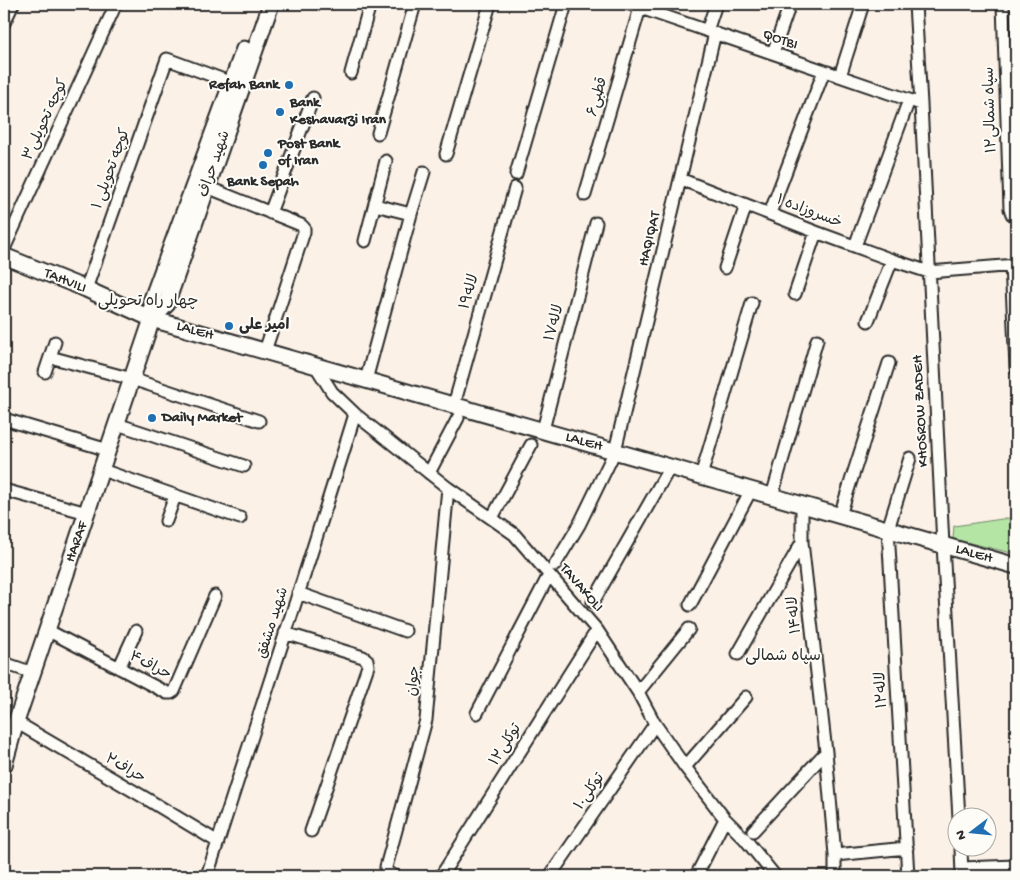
<svg xmlns="http://www.w3.org/2000/svg" width="1020" height="880" font-family="'Gochi Hand','Playpen Sans Arabic',sans-serif">
  <style>
    .green { fill: #b4e5a5; stroke: #708868 }
    .lines { fill: none; stroke-linecap: round; stroke-linejoin: round }
    .street-casing { stroke: #2b2b2b; stroke-width: 15 }
    .secondary-casing { stroke: #2b2b2b; stroke-width: 19 }
    .street { stroke: #fdfcf7; stroke-width: 11 }
    .secondary { stroke: #fdfcf7; stroke-width: 15 }
    .poi-dot { fill: #1f6fb2; stroke: #fdfcf7; stroke-width: 2 }
    .labels { text-anchor: middle; dominant-baseline: central; stroke-width: 4; stroke-linejoin: round; paint-order: stroke }
    .street-label { font-size: 15px; fill: #2b2b2b; stroke: #fdfcf7 }
    .poi-label { font-size: 15px; font-weight: bold; fill: #2b2b2b; stroke: #fdfcf7; text-anchor: start }
    .neighbourhood-label { font-size: 16px; fill: #2b2b2b; stroke: #fdfcf7 }
  </style>
  <rect width="100%" height="100%" fill="#fbf1e6"/>
  <filter id="ink" filterUnits="userSpaceOnUse"><feTurbulence type="fractalNoise" baseFrequency=".02" numOctaves="2"/><feDisplacementMap in="SourceGraphic" scale="10" xChannelSelector="R" yChannelSelector="G"/><feConvolveMatrix kernelMatrix="1 2 1 2 8 2 1 2 1" color-interpolation-filters="sRGB"/></filter>
  <g filter="url(#ink)">
    <path class="green" d="M 1016,517 L 1016,554 L 953,539 L 954,526 Z"/>
    <g class="lines">
      <defs>
        <path id="street" d="M 629,4 L 921,104
          M 915,4 L 921,104 L 943,545 L 959,818
          M 1003,4 L 1010,209 L 1012,214 L 1016,214
          M 4,23 L 13,4
          M 707,31 L 716,4
          M 773,53 L 790,4
          M 351,73 L 370,4
          M 840,76 L 863,4
          M 378,133 L 415,4
          M 446,154 L 490,4
          M 516,174 L 566,4
          M 680,179 L 816,232 L 892,260 L 929,272 L 1016,265
          M 207,187 L 301,225 L 304,228 L 304,232 L 265,351
          M 585,195 L 640,8
          M 375,205 L 411,214
          M 270,213 L 313,98
          M 770,213 L 824,71
          M 365,241 L 386,161
          M 855,246 L 909,100
          M 4,249 L 116,4
          M 1011,265 L 1016,368
          M 725,268 L 746,205
          M 86,289 L 167,59 L 232,83
          M 795,294 L 816,232
          M 868,321 L 892,260
          M 50,357 L 132,379 L 259,421
          M 315,365 L 332,392 L 355,414 L 448,488 L 514,534 L 597,630 L 638,692 L 655,724 L 685,767 L 725,819 L 745,839 L 775,876
          M 45,372 L 55,342
          M 366,380 L 411,214 L 424,172
          M 454,405 L 515,188
          M 4,419 L 108,450
          M 117,424 L 244,466
          M 543,430 L 596,223
          M 102,470 L 240,518
          M 429,473 L 458,418
          M 701,476 L 752,303
          M 4,490 L 87,513
          M 772,496 L 817,340
          M 802,505 L 802,542 L 826,752 L 835,855 L 835,876
          M 840,515 L 889,363
          M 492,518 L 531,445
          M 166,521 L 175,496
          M 555,565 L 579,525 L 615,451 L 715,33
          M 298,593 L 405,631
          M 593,602 L 670,467
          M 690,605 L 751,490
          M 47,630 L 167,693 L 171,693 L 174,691 L 215,596
          M 285,633 L 363,657 L 367,660 L 368,666 L 311,831
          M 738,654 L 802,542
          M 4,663 L 33,673
          M 119,668 L 136,631
          M 638,692 L 689,629
          M 477,713 L 549,575
          M 16,722 L 147,799 L 218,842
          M 685,767 L 746,697
          M 753,831 L 826,752
          M 961,848 L 962,876
          M 835,855 L 907,848
          M 962,868 L 1016,866
          M 207,876 C 256,722 308,568 355,414
          M 395,876 L 386,872 L 386,867 L 426,720 L 448,488
          M 441,876 L 597,630
          M 550,876 L 655,724
          M 696,876 L 725,819
          M 908,876 L 888,529 L 910,458"/>
        <path id="secondary" d="M 4,256 L 86,289 L 152,319 L 1016,566
          M 152,319 L 152,299 L 244,49
          M 4,765 L 16,722 L 152,319 L 166,305 L 271,4"/>
      </defs>
      <use href="#street" class="street-casing"/>
      <use href="#secondary" class="secondary-casing"/>
      <use href="#street" class="street"/>
      <use href="#secondary" class="secondary"/>
    </g>
  </g>
  <g class="poi-dot">
    <circle cx="289" cy="85" r="5"/>
    <circle cx="280" cy="112" r="5"/>
    <circle cx="268" cy="153" r="5"/>
    <circle cx="263" cy="165" r="5"/>
    <circle cx="229" cy="326" r="5"/>
    <circle cx="152" cy="418" r="5"/>
  </g>
  <g class="labels">
    <g class="street-label">
      <text transform="translate(780 40) rotate(19)">QOTBI</text>
      <text transform="translate(598 97) rotate(-74)">قطبی۶</text>
      <text transform="translate(991 110) rotate(-92)">سپاه شمالی۱۲</text>
      <text transform="translate(46 120) rotate(-65)">کوچه تحویلی۳</text>
      <text transform="translate(215 164) rotate(-71)">شهید حراف</text>
      <text transform="translate(112 169) rotate(-70)">کوچه تحویلی ۱</text>
      <text transform="translate(809 212) rotate(21)">خسروزاده ۱</text>
      <text transform="translate(650 239) rotate(-77)">HAQIQAT</text>
      <text transform="translate(65 281) rotate(22)">TAHVILI</text>
      <text transform="translate(470 292) rotate(-74)">لاله۱۹</text>
      <text transform="translate(555 323) rotate(-75)">لاله۱۷</text>
      <text transform="translate(195 331) rotate(16)">LALEH</text>
      <text transform="translate(921 411) rotate(-93)">KHOSROW ZADEH</text>
      <text transform="translate(584 442) rotate(16)">LALEH</text>
      <text transform="translate(77 542) rotate(-71)">HARAF</text>
      <text transform="translate(974 554) rotate(16)">LALEH</text>
      <text transform="translate(581 588) rotate(49)">TAVAKOLI</text>
      <text transform="translate(795 615) rotate(-96)">لاله۱۴</text>
      <text transform="translate(273 623) rotate(-72)">شهید مشفق</text>
      <text transform="translate(150 666) rotate(27)">حراف۴</text>
      <text transform="translate(414 681) rotate(-84)">جوان</text>
      <text transform="translate(882 690) rotate(-93)">لاله۱۲</text>
      <text transform="translate(506 745) rotate(-58)">توکلی۱۲</text>
      <text transform="translate(125 769) rotate(30)">حراف۲</text>
      <text transform="translate(590 792) rotate(-55)">۱۰توکلی</text>
    </g>
    <g class="poi-label">
      <text x="279" y="85" text-anchor="end">Refah Bank</text>
      <text x="290" y="103">Bank<tspan x="290" dy="17">Keshavarzi Iran</tspan></text>
      <text x="278" y="144">Post Bank<tspan x="278" dy="17">of Iran</tspan></text>
      <text x="263" y="182" text-anchor="middle">Bank Sepah</text>
      <text x="239" y="326">امیر علی</text>
      <text x="162" y="418">Daily Market</text>
    </g>
    <g class="neighbourhood-label">
      <text x="148" y="302">چهار راه تحویلی</text>
      <text x="783" y="657">سپاه شمالی</text>
    </g>
  </g>
  <rect width="1020" height="880" fill="none" stroke="#fdfcf7" stroke-width="20"/>
  <rect x="10" y="10" width="1000" height="860" fill="none" stroke="#2b2b2b" stroke-width="2" filter="url(#ink)"/>
  <g transform="translate(972 832) rotate(254)"><circle r="24" fill="#fdfcf7" stroke="#a9a8a5"/>
  <path d="M0-4L9 19L0 12L-9 19Z" fill="#1f6fb2"/>
  <text y="-8" font-size="14" font-weight="bold" text-anchor="middle" fill="#2b2b2b">N</text>
  </g>
</svg>
